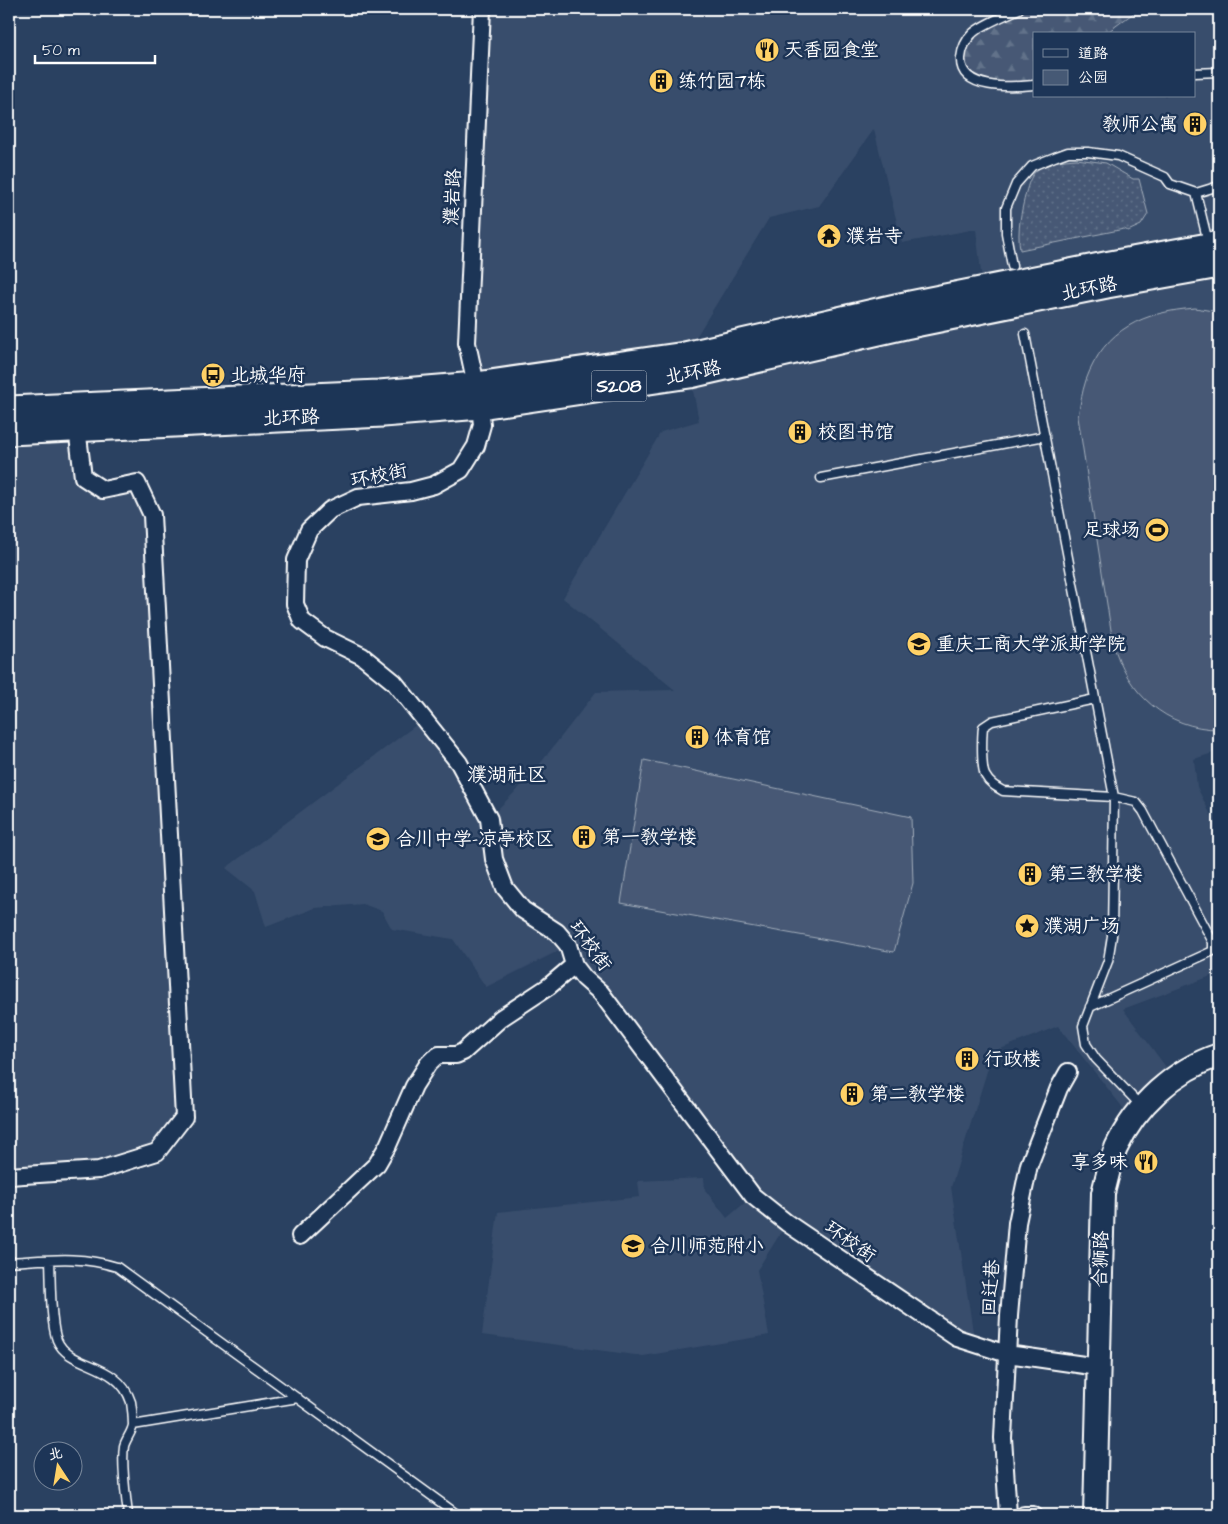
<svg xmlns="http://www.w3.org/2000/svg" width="1228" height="1524" font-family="'Architects Daughter','LXGW WenKai TC',sans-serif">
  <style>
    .built { fill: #394e6c; fill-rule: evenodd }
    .grass { fill: url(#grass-dots); stroke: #a2acba }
    .forest { fill: url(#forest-firs); stroke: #a2acba }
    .park { fill: #465975; stroke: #a2acba }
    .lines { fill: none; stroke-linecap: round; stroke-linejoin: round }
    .service-casing { stroke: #fff; stroke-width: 11 }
    .minor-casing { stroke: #fff; stroke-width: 20 }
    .secondary-casing { stroke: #fff; stroke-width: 26 }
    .primary-casing { stroke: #fff; stroke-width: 29 }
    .service { stroke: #1d3557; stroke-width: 8 }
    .minor { stroke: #1d3557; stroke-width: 16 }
    .secondary { stroke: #1d3557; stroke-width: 22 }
    .primary { stroke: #1d3557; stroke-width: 25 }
    .labels { text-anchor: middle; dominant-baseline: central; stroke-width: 5; stroke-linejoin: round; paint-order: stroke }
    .shield { fill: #1d3557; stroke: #bbc2cd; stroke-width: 1 }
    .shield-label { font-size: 18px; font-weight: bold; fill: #fff }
    .poi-label { font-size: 19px; fill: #fff; stroke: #1d3557; text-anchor: start }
    .street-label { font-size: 19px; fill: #fff; stroke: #1d3557 }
    .neighbourhood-label { font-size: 20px; fill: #fff; stroke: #1d3557 }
  </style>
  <defs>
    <pattern id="grass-dots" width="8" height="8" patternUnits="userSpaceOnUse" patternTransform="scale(1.25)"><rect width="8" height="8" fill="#465975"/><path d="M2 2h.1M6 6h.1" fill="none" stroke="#62728a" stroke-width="1.8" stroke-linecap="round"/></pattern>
    <pattern id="forest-firs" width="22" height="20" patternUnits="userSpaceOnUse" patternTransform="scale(1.25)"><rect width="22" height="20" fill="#465975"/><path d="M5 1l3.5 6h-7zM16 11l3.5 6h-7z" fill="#62728a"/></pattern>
  </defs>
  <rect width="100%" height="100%" fill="#2a4161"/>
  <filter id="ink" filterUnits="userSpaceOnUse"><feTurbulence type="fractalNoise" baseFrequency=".02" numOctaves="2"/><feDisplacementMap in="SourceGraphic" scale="10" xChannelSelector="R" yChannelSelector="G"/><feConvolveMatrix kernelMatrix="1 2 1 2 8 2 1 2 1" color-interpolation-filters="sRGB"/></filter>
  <g filter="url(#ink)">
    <path class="built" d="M 482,9 L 1219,9 L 1219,751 L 1194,759 L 1197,787 L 1219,832 L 1219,973 L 1123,1009 L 1174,1078 L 1132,1119 L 1058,1026 L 993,1052 L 951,1187 L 975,1345 L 787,1223 L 757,1270 L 769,1335 L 643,1356 L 482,1335 L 498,1212 L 640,1197 L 638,1181 L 704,1178 L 705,1190 L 727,1218 L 753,1196 L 568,946 L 486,987 L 453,939 L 392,929 L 382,911 L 363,904 L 315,908 L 266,927 L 255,891 L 226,868 L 424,719 L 489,818 L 529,778 L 596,692 L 675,690 L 563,598 L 661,432 L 699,421 L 690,375 L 983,289 L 976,229 L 902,243 L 874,129 L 819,206 L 769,218 L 685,355 L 476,385 L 467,343 ZM 1034,34 L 1194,34 L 1194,96 L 1034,96 Z
      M 77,428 L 83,477 L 103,490 L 137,483 L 152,515 L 184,1117 L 157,1152 L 99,1170 L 9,1176 L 9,432 Z"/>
    <path class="grass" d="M 1077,159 L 1106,163 L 1133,179 L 1139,179 L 1148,214 L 1141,225 L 1128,231 L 1124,229 L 1020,250 C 1017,229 1021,213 1026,192 C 1028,185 1030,177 1036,171 C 1046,161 1064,160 1077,159 Z"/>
    <path class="forest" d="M 1019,9 L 1139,9 L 1105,34 L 1034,34 L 1034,85 L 974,81 L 964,71 L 963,46 L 972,32 Z"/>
    <path class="park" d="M 1195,308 L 1219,312 L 1219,729 C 1166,729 1127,693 1113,643 L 1078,417 C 1080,405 1082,392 1086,380 C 1105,328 1144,312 1195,308 Z
      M 644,760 L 911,817 L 913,883 L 894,952 L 621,903 Z"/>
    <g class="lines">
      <defs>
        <path id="service" d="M 1019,9 C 1008,14 979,26 972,34 C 965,41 962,48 961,58 C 959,91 1013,87 1034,85
          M 1194,73 L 1219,72
          M 1196,193 L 1208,242
          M 1012,266 L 1006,233 L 1006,208 L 1016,184 L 1032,166 L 1057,156 L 1068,152 L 1088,152 L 1118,156 L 1165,177 L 1170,184 L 1196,193 L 1219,186
          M 1025,334 L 1114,797 L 1112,936 L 1108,961 L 1083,1026 L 1086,1044 L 1096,1059 L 1141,1106
          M 821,478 L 1045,436
          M 1090,1007 L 1213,951 L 1213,942 L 1143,811 L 1136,802 L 1114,797 L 1003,791 C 996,787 989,783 985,775 C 981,767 982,736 983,727 L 992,721 L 1095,699
          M 50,1260 C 51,1281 50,1322 57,1340 C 69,1369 118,1361 131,1402 C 132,1408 133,1419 133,1425 C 132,1432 126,1439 124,1446 C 121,1465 126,1496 128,1515
          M 9,1262 C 48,1260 79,1255 117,1267 L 458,1515
          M 133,1425 L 298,1398"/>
        <path id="minor" d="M 476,385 L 467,343 L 482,9
          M 480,406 L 482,425 L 476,446 L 461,470 L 434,485 L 411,491 L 358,497 L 330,510 L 309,530 L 296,560 L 295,604 L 302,621 L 325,638 L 362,656 L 394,682 L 459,763 L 489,819 L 494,859 L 505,888 L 523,910 L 557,932 L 568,945 L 574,965 L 584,978 L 601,993 L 753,1196 L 787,1223 L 957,1338 L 1007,1354 L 1098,1367
          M 9,1176 L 99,1170 L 157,1152 L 184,1117 L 152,515 L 137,483 L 103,490 L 83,477 L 77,428
          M 300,1236 L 377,1164 L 388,1145 L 414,1086 L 428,1064 L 434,1058 L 439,1055 L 456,1055 L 463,1052 L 501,1018 L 548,987 L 574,965
          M 1008,1515 L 1003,1438 L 1009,1316 L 1017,1223 L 1029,1165 L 1059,1088 L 1068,1072
          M 1024,1515 L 1033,1515"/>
        <path id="secondary" d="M 1095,1515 L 1103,1193 C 1107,1178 1110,1162 1116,1148 C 1136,1105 1174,1070 1219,1055"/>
        <path id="primary" d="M 9,409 L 379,393 L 476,385 L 685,355 L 900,306 L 1105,265 L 1219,244
          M 9,432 L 383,414 L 480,406 L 690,375 L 905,326 L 1107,285 L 1219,265"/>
      </defs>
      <use href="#service" class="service-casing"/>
      <use href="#minor" class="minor-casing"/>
      <use href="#secondary" class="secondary-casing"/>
      <use href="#primary" class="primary-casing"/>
      <use href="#service" class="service"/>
      <use href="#minor" class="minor"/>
      <use href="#secondary" class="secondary"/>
      <use href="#primary" class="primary"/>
    </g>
  </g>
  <defs>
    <symbol id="restaurant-disc" viewBox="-11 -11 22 22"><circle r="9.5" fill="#ffd166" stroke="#1d3557"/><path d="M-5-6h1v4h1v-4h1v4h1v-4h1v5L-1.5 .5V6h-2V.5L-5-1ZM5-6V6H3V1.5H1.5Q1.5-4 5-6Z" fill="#111"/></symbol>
    <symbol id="building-disc" viewBox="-11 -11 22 22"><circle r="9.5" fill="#ffd166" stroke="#1d3557"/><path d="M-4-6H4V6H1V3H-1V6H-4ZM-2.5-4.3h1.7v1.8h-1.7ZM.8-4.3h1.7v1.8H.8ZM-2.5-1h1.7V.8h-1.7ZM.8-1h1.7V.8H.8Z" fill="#111"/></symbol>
    <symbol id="temple-disc" viewBox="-11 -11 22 22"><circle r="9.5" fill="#ffd166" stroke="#1d3557"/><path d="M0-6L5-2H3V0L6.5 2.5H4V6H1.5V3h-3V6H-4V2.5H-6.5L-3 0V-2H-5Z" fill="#111"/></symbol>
    <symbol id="bus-disc" viewBox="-11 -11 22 22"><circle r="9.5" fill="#ffd166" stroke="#1d3557"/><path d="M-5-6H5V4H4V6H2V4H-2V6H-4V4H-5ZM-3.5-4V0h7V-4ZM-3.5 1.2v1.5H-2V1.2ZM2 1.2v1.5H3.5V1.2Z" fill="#111"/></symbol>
    <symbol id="stadium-disc" viewBox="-11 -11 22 22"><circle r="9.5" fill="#ffd166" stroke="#1d3557"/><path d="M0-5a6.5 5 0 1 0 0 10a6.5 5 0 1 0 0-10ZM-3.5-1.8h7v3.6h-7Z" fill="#111"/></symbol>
    <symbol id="university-disc" viewBox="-11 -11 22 22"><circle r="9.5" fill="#ffd166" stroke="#1d3557"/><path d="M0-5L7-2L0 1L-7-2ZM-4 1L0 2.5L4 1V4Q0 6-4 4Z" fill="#111"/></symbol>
    <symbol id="school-disc" viewBox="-11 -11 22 22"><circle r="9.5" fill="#ffd166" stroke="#1d3557"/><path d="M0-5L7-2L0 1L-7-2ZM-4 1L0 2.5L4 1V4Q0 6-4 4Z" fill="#111"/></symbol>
    <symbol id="sight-disc" viewBox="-11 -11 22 22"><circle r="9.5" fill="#ffd166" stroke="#1d3557"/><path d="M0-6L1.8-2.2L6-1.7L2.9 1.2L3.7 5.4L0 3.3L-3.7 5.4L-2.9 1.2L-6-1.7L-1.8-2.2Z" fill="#111"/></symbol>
  </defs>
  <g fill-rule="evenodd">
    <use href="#restaurant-disc" x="753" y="36" width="28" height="28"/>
    <use href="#building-disc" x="647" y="67" width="28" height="28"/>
    <use href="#building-disc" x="1181" y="110" width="28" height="28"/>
    <use href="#temple-disc" x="815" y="222" width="28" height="28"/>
    <use href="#bus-disc" x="199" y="361" width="28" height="28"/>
    <use href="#building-disc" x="786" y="418" width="28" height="28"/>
    <use href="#stadium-disc" x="1143" y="516" width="28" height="28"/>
    <use href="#university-disc" x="905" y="630" width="28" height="28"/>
    <use href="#building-disc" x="683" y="723" width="28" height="28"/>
    <use href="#building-disc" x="570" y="823" width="28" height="28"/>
    <use href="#school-disc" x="364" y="825" width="28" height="28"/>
    <use href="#building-disc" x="1016" y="860" width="28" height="28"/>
    <use href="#sight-disc" x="1013" y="912" width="28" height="28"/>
    <use href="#building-disc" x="953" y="1045" width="28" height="28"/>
    <use href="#building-disc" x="838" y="1080" width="28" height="28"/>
    <use href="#restaurant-disc" x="1132" y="1148" width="28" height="28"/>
    <use href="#school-disc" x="619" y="1232" width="28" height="28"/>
  </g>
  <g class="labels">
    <rect class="shield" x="591.5" y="370.5" width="55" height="31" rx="4"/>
    <g class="shield-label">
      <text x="619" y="386">S208</text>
    </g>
    <g class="poi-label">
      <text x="784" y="50">天香园食堂</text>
      <text x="678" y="81">练竹园7栋</text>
      <text x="1178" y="124" text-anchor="end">教师公寓</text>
      <text x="846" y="236">濮岩寺</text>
      <text x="230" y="375">北城华府</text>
      <text x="818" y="432">校图书馆</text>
      <text x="1140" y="530" text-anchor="end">足球场</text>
      <text x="936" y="644">重庆工商大学派斯学院</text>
      <text x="714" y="737">体育馆</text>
      <text x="602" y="837">第一教学楼</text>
      <text x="396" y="839">合川中学-凉亭校区</text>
      <text x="1048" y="874">第三教学楼</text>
      <text x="1044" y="926">濮湖广场</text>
      <text x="984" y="1059">行政楼</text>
      <text x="870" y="1094">第二教学楼</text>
      <text x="1128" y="1162" text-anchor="end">享多味</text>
      <text x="650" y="1246">合川师范附小</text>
    </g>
    <g class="street-label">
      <text transform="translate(453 197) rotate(-87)">濮岩路</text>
      <text transform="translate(1089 289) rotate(-11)">北环路</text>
      <text transform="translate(693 373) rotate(-11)">北环路</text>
      <text transform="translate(291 418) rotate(-2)">北环路</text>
      <text transform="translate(379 476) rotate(-11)">环校街</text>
      <text transform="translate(590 946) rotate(54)">环校街</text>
      <text transform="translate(850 1242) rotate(35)">环校街</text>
      <text transform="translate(1101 1259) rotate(-88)">合狮路</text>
      <text transform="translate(991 1288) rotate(-86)">回迁巷</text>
    </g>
    <g class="neighbourhood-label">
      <text x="507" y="775">濮湖社区</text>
    </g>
  </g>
  <rect width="1228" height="1524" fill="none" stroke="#1d3557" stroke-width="30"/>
  <rect x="15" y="15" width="1198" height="1494" fill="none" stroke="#fff" stroke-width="2" filter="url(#ink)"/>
  <rect x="1033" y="32" width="162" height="65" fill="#1d3557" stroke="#77869a"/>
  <rect x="1043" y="49" width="25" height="8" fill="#1d3557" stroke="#77869a"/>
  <text x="1078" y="58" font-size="15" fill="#ffffff">道路</text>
  <rect x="1043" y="70" width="25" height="15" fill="#465975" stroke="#77869a"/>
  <text x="1078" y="82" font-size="15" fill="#ffffff">公园</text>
  <g transform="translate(58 1466) rotate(348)"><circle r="24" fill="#1d3557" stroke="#77869a"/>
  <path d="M0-4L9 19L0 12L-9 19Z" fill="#ffd166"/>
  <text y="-8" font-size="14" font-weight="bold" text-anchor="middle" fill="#ffffff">北</text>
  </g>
  <path d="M35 55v8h120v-8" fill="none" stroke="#ffffff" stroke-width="2.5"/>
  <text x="42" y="55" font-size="15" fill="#ffffff" stroke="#1d3557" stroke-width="4" paint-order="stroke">50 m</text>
</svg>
